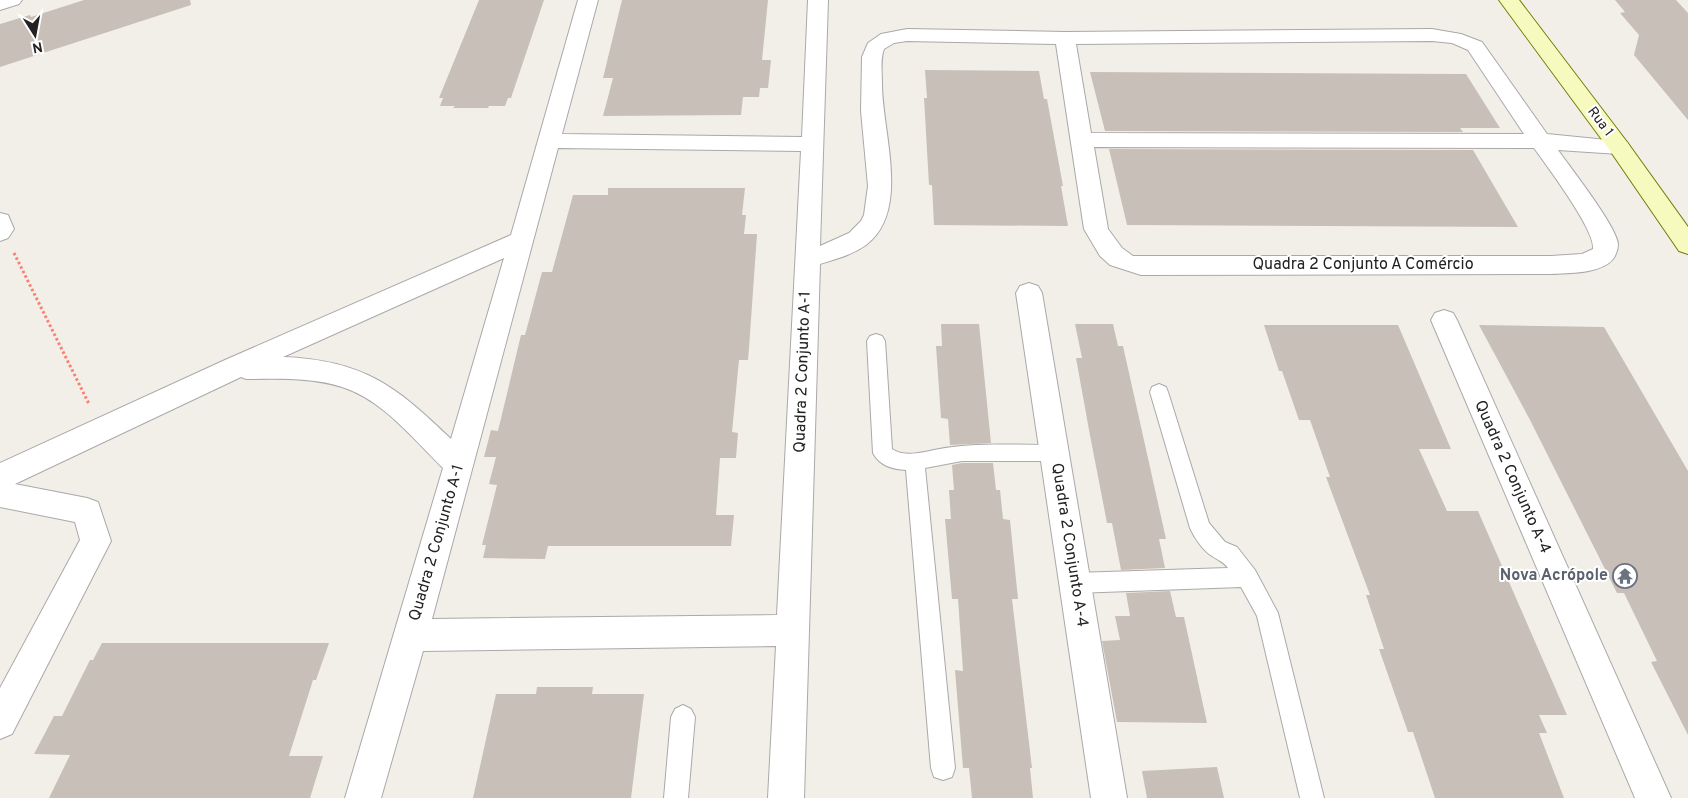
<svg xmlns="http://www.w3.org/2000/svg" width="1688" height="798" font-family="Overpass,sans-serif">
  <style>
    .building { fill: #c7bfb8 }
    .lines { fill: none; stroke-linecap: round; stroke-linejoin: round }
    .service-casing { stroke: #a9a9a9; stroke-width: 2 }
    .minor-casing { stroke: #a9a9a9; stroke-width: 2 }
    .secondary-casing { stroke: #707d05; stroke-width: 2 }
    .path { stroke: #fa8072; stroke-width: 3; stroke-dasharray: 2.5 2.5; stroke-linecap: butt }
    .service { fill: #fff; fill-rule: evenodd }
    .minor { fill: #fff; fill-rule: evenodd }
    .secondary { fill: #f7fabf; fill-rule: evenodd }
    .labels { text-anchor: middle; dominant-baseline: central; stroke-width: 4; stroke-linejoin: round; paint-order: stroke }
    .far-street-label { font-size: 14px; fill: #222; stroke: #fff }
    .street-label { font-size: 16px; fill: #222; stroke: #fff }
    .worship-label { font-size: 16px; font-weight: bold; fill: #5b616d; stroke: #fff; text-anchor: end }
  </style>
  <rect width="100%" height="100%" fill="#f2efe9"/>
  <path class="building" d="M 84,0 L 190,0 L 191,5 L 0,67 L 0,24 L 30,15 L 31,17 Z
    M 479,0 L 544,0 L 511,98 L 508,98 L 505,106 L 489,106 L 488,108 L 453,108 L 455,106 L 440,106 L 443,98 L 439,98 Z
    M 622,0 L 768,0 L 762,60 L 771,60 L 768,88 L 760,88 L 759,97 L 743,97 L 741,115 L 603,116 L 613,78 L 603,78 Z
    M 1615,0 L 1676,0 L 1688,13 L 1688,120 L 1634,55 L 1639,35 L 1620,13 L 1625,12 Z
    M 925,70 L 1039,71 L 1044,99 L 1047,99 L 1063,186 L 1061,186 L 1068,226 L 934,225 L 932,185 L 929,185 L 924,98 L 927,98 Z
    M 1090,72 L 1466,74 L 1500,128 L 1460,128 L 1463,132 L 1105,131 Z
    M 1109,149 L 1473,150 L 1518,227 L 1127,225 Z
    M 608,188 L 745,188 L 742,215 L 746,215 L 744,234 L 757,234 L 749,348 L 748,360 L 739,360 L 732,432 L 738,433 L 736,458 L 720,458 L 716,515 L 734,515 L 731,546 L 548,546 L 545,559 L 483,558 L 486,545 L 482,545 L 497,485 L 489,484 L 496,457 L 484,457 L 491,430 L 498,431 L 521,335 L 525,335 L 542,272 L 552,272 L 573,195 L 608,195 Z
    M 941,324 L 979,324 L 991,443 L 950,445 L 948,419 L 941,418 L 936,346 L 942,346 Z
    M 1075,324 L 1113,324 L 1118,346 L 1123,346 L 1166,539 L 1159,539 L 1165,568 L 1121,570 L 1112,523 L 1107,523 L 1089,430 L 1076,358 L 1082,358 Z
    M 1264,325 L 1398,325 L 1451,449 L 1419,449 L 1447,511 L 1478,511 L 1567,715 L 1539,715 L 1547,733 L 1539,733 L 1564,798 L 1435,798 L 1413,732 L 1408,732 L 1379,649 L 1384,649 L 1366,595 L 1370,595 L 1326,477 L 1330,477 L 1310,420 L 1299,420 L 1282,371 L 1279,371 Z
    M 1479,325 L 1604,327 L 1688,471 L 1688,735 L 1651,662 L 1657,661 L 1624,593 L 1617,593 L 1530,420 Z
    M 962,463 L 993,463 L 996,490 L 1000,490 L 1003,519 L 1010,520 L 1018,599 L 1012,599 L 1032,768 L 1030,768 L 1033,798 L 972,798 L 969,768 L 963,768 L 955,670 L 963,671 L 958,599 L 952,599 L 945,519 L 951,519 L 949,490 L 954,490 L 952,465 Z
    M 1170,591 L 1176,617 L 1184,617 L 1207,723 L 1117,722 L 1102,641 L 1120,640 L 1115,616 L 1130,616 L 1126,593 Z
    M 102,643 L 329,643 L 316,680 L 313,680 L 289,756 L 323,756 L 310,798 L 49,798 L 70,755 L 34,754 L 54,716 L 62,716 L 90,660 L 93,660 Z
    M 537,687 L 593,687 L 592,694 L 644,694 L 631,798 L 473,798 L 496,694 L 536,694 Z
    M 1217,767 L 1224,798 L 1147,798 L 1142,771 Z"/>
  <g class="lines">
    <defs>
      <path id="service" d="M 876,334 L 882,336 L 885,341 L 892,449 C 904,457 921,453 934,450 C 973,442 1014,445 1054,445 L 1061,447 L 1064,453 L 1061,459 L 1054,461 L 962,461 L 925,468 L 955,768 L 952,777 L 943,780 L 934,777 L 931,768 L 906,470 C 892,469 880,466 873,453 L 867,341 L 870,336 Z
        M 1159,384 L 1166,387 L 1168,392 L 1209,523 L 1225,542 L 1237,547 L 1255,570 L 1278,613 L 1324,798 L 1300,798 L 1257,616 L 1241,587 L 1075,593 L 1067,590 L 1064,583 L 1067,576 L 1075,573 L 1228,568 C 1223,561 1219,561 1212,556 C 1203,551 1194,537 1190,528 L 1150,392 L 1152,387 Z
        M 683,705 L 691,709 L 695,717 L 688,798 L 664,798 L 671,717 L 675,709 Z"/>
      <path id="minor" d="M 0,0 L 22,0 L 19,4 L 0,10 Z
        M 578,0 L 598,0 L 562,134 L 802,137 L 808,0 L 828,0 L 820,246 L 849,233 L 861,221 L 864,215 L 868,186 L 861,111 L 862,57 L 868,43 L 881,34 L 907,29 L 1065,32 L 1432,29 L 1461,34 L 1482,42 L 1547,134 L 1627,142 L 1630,147 L 1627,152 L 1619,154 L 1558,150 C 1570,167 1617,227 1618,244 C 1618,249 1616,255 1613,259 C 1601,274 1568,273 1551,274 L 1141,275 L 1110,265 L 1100,256 L 1084,229 L 1056,44 L 907,41 L 894,43 L 884,49 C 880,60 882,72 882,84 C 882,132 911,211 866,245 C 852,255 836,259 820,264 L 804,798 L 768,798 L 776,646 L 423,651 L 381,798 L 345,798 L 443,468 C 413,439 383,400 342,387 C 311,377 277,379 246,379 L 241,377 L 15,484 L 87,498 L 98,502 L 111,541 L 12,734 L 0,739 L 0,688 L 80,540 L 75,522 L 0,507 L 0,463 L 225,360 L 511,235 ZM 1432,41 L 1452,43 L 1468,50 L 1524,134 L 1091,133 L 1076,44 ZM 1094,147 L 1534,148 C 1547,166 1596,231 1593,249 L 1582,254 L 1551,256 L 1133,256 L 1122,248 L 1108,229 ZM 558,148 L 801,151 L 777,615 L 432,619 ZM 504,258 L 451,439 C 396,386 363,360 283,357 Z
        M 0,213 L 8,215 L 14,229 L 8,238 L 0,241 Z
        M 1029,283 L 1038,286 L 1042,293 L 1127,798 L 1091,798 L 1016,293 L 1020,286 Z
        M 1444,310 L 1453,313 L 1457,320 L 1671,798 L 1635,798 L 1431,320 L 1435,313 Z"/>
      <path id="secondary" d="M 1499,0 L 1519,0 L 1627,142 L 1688,227 L 1688,254 L 1679,251 L 1611,152 Z"/>
    </defs>
    <use href="#service" class="service-casing"/>
    <use href="#minor" class="minor-casing"/>
    <use href="#secondary" class="secondary-casing"/>
    <path class="path" d="M 14,253 L 89,404"/>
    <use href="#service" class="service"/>
    <use href="#minor" class="minor"/>
    <use href="#secondary" class="secondary"/>
  </g>
  <defs>
    <symbol id="temple-ring" viewBox="-11 -11 22 22"><circle r="9.5" fill="#fff" stroke="#6b7280" stroke-width="1.5"/><path d="M0-6L5-2H3V0L6.5 2.5H4V6H1.5V3h-3V6H-4V2.5H-6.5L-3 0V-2H-5Z" fill="#6b7280"/></symbol>
  </defs>
  <g fill-rule="evenodd">
    <use href="#temple-ring" x="1611" y="562" width="28" height="28"/>
  </g>
  <g class="labels">
    <g class="far-street-label">
      <text transform="translate(1600 122) rotate(53)">Rua 1</text>
    </g>
    <g class="street-label">
      <text x="1363" y="265">Quadra 2 Conjunto A Comércio</text>
      <text transform="translate(803 372) rotate(-88)">Quadra 2 Conjunto A-1</text>
      <text transform="translate(1512 477) rotate(66)">Quadra 2 Conjunto A-4</text>
      <text transform="translate(437 543) rotate(-74)">Quadra 2 Conjunto A-1</text>
      <text transform="translate(1069 545) rotate(81)">Quadra 2 Conjunto A-4</text>
    </g>
    <g class="worship-label">
      <text x="1608" y="576">Nova Acrópole</text>
    </g>
  </g>
  <g transform="translate(35 35) rotate(169)" stroke="#ffffff" stroke-width="4" paint-order="stroke">
  <path d="M0-4L9 19L0 12L-9 19Z" fill="#222222"/>
  <text y="-8" font-size="14" font-weight="bold" text-anchor="middle" fill="#222222">N</text>
  </g>
</svg>
